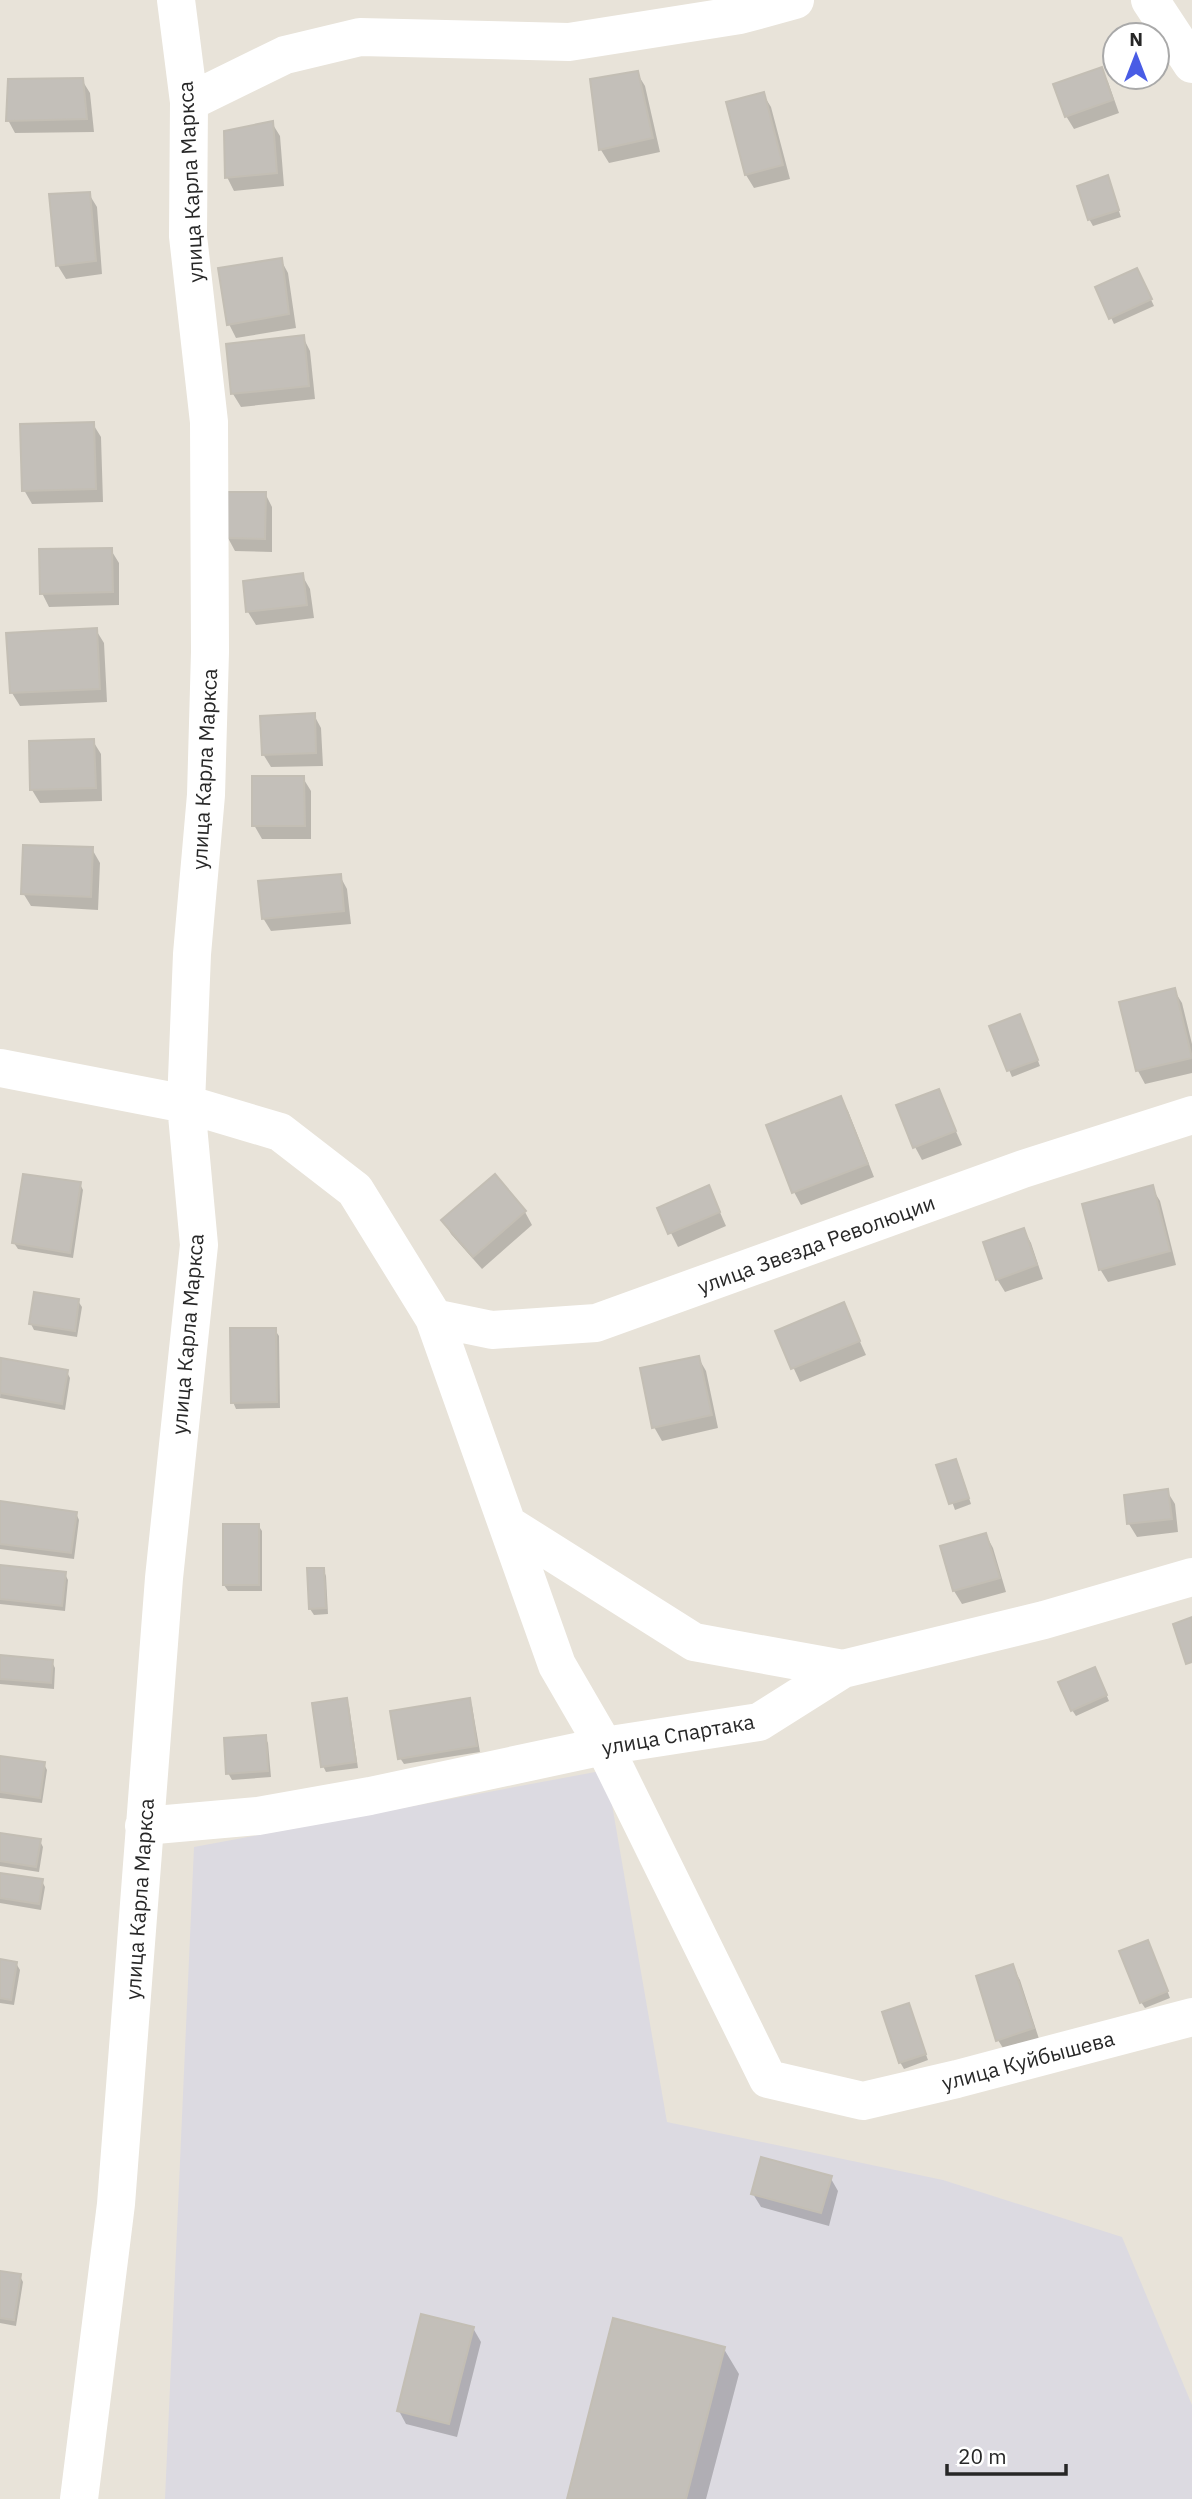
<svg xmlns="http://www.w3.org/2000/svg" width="1192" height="2499" font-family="'IBM Plex Sans',sans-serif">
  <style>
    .industrial { fill: #dcdae1 }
    .shadow { fill: #0003 }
    .building { fill: #c3bfb9; stroke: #c3beb4; stroke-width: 2 }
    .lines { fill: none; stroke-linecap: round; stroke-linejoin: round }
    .minor { stroke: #fff; stroke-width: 38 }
    .labels { text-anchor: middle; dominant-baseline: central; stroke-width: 5; stroke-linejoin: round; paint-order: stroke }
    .street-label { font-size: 21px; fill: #272727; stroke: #fff }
  </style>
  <rect width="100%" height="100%" fill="#e8e3d9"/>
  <path class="industrial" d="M 606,1770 L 667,2122 L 943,2180 L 1122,2237 L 1192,2405 L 1192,2499 L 165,2499 L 194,1847 Z"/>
  <path class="shadow" d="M 1101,69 L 1108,82 L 1119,113 L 1074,129 L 1066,116 Z
    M 637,73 L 645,86 L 660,152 L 609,163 L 601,150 L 592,81 Z
    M 82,80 L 90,93 L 94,132 L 15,133 L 8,120 Z
    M 763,94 L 771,107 L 790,179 L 754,188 L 746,175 L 728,103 Z
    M 272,123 L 280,136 L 284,186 L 234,191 L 227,177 Z
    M 1107,177 L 1121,217 L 1093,226 L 1089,219 Z
    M 89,194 L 97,207 L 102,274 L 66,279 L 58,266 Z
    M 281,260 L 288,273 L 296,328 L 236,338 L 229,324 Z
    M 1140,276 L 1154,306 L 1114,324 L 1097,288 Z
    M 303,337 L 310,351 L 315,399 L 241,407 L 233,394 Z
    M 93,424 L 101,437 L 103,502 L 32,504 L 24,490 Z
    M 265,493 L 272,507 L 272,552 L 235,551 L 228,538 Z
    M 111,550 L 119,563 L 119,605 L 49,607 L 42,593 Z
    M 302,575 L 310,589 L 314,618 L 256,625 L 248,612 Z
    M 96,630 L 104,643 L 107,702 L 20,706 L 12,693 Z
    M 314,715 L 321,728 L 323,766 L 271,767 L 263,754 Z
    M 93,741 L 101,754 L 102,801 L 40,803 L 32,790 Z
    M 303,778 L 311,791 L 311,839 L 262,839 L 254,825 Z
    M 92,849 L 100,863 L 98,910 L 31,906 L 23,893 Z
    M 340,876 L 347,889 L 351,924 L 271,931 L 263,918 Z
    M 1174,990 L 1182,1003 L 1192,1044 L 1192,1073 L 1145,1084 L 1138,1071 L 1121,1003 Z
    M 1023,1022 L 1040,1066 L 1012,1077 L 991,1027 Z
    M 938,1091 L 962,1145 L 922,1160 L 915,1147 Z
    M 840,1098 L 848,1111 L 874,1177 L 801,1205 L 794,1192 Z
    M 80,1184 L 83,1190 L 73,1258 L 18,1249 L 14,1243 Z
    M 1152,1188 L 1160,1201 L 1176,1265 L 1108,1282 L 1100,1269 Z
    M 715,1201 L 726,1226 L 678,1247 L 659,1209 Z
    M 525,1212 L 532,1225 L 482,1269 L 451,1234 L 444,1221 Z
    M 1024,1230 L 1031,1243 L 1043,1279 L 1005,1292 L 997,1279 Z
    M 78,1301 L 82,1307 L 77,1337 L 34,1330 L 31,1324 Z
    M 843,1304 L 866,1355 L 800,1382 L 777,1332 Z
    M 275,1330 L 279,1336 L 280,1408 L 236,1409 L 233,1402 Z
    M 698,1357 L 706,1371 L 718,1428 L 662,1441 L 654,1427 Z
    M 2,1360 L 67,1372 L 70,1378 L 65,1410 L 0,1398 Z
    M 939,1466 L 959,1467 L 971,1504 L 955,1510 Z
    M 1167,1491 L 1175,1504 L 1178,1532 L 1137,1537 L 1129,1524 Z
    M 0,1503 L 76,1513 L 79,1520 L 74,1559 L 0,1549 Z
    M 225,1525 L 258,1525 L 262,1531 L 262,1591 L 228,1591 L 224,1585 Z
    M 986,1535 L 993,1548 L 1006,1592 L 962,1604 L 954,1591 L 942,1547 Z
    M 0,1567 L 65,1574 L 68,1580 L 65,1611 L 0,1604 Z
    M 323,1569 L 326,1576 L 328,1614 L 314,1615 L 310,1609 Z
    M 0,1657 L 52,1662 L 55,1668 L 54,1689 L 0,1684 Z
    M 1098,1675 L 1109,1701 L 1076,1716 L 1072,1710 Z
    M 346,1700 L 349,1706 L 358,1768 L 326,1772 L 323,1766 Z
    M 469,1700 L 472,1706 L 480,1752 L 404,1764 L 400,1758 Z
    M 265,1737 L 268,1743 L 271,1777 L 232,1780 L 228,1773 Z
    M 0,1758 L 44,1764 L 47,1770 L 42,1803 L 0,1798 Z
    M 0,1835 L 40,1841 L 43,1847 L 39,1872 L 0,1866 Z
    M 0,1875 L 42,1881 L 45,1887 L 41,1910 L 0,1903 Z
    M 1151,1948 L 1170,1998 L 1145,2008 L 1141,2002 Z
    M 0,1961 L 16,1963 L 20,1970 L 14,2005 L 0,2003 Z
    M 1012,1966 L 1020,1980 L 1040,2042 L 1006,2053 L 998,2040 Z
    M 908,2005 L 928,2060 L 904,2069 L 900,2062 Z
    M 830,2177 L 838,2191 L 829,2226 L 761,2207 L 753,2194 Z
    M 0,2273 L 20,2276 L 23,2282 L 16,2326 L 0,2323 Z
    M 473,2328 L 481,2342 L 457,2437 L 406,2424 L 399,2411 Z
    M 724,2349 L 739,2374 L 706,2499 L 568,2499 Z"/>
  <path class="building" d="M 1102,67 L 1113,100 L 1065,117 L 1053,84 Z
    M 638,71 L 653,138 L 599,150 L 590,79 Z
    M 83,78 L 87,119 L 6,121 L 8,79 Z
    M 764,92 L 783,165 L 745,175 L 726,102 Z
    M 273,121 L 277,173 L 225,178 L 224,131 Z
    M 1108,175 L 1119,210 L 1088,220 L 1077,186 Z
    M 90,192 L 96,261 L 56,266 L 49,194 Z
    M 282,258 L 289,314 L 227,325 L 218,268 Z
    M 1137,268 L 1152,299 L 1109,319 L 1095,287 Z
    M 304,335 L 309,386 L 231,394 L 226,344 Z
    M 94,422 L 96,489 L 22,491 L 20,424 Z
    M 226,492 L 266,492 L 265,539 L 226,538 Z
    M 112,548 L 113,592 L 40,594 L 39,549 Z
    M 303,573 L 307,605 L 246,612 L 243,581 Z
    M 97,628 L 100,689 L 10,693 L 6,633 Z
    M 315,713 L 316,753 L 262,755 L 260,716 Z
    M 94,739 L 96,788 L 30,790 L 29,741 Z
    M 252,776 L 304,776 L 305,826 L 252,826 Z
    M 23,845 L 93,847 L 91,897 L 21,894 Z
    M 341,874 L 344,911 L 262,919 L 258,881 Z
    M 1175,988 L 1192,1058 L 1136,1071 L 1119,1002 Z
    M 1020,1014 L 1038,1060 L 1007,1071 L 989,1026 Z
    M 939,1089 L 956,1131 L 913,1148 L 896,1105 Z
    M 841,1096 L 868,1164 L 792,1193 L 766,1125 Z
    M 23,1174 L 81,1182 L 70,1253 L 12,1243 Z
    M 495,1174 L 526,1211 L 473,1257 L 441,1220 Z
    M 709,1185 L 720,1212 L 668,1234 L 657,1208 Z
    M 1153,1185 L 1170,1251 L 1099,1270 L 1082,1204 Z
    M 1024,1228 L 1037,1265 L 996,1280 L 983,1242 Z
    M 34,1292 L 79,1299 L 75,1331 L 29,1324 Z
    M 844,1302 L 860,1341 L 791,1369 L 775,1331 Z
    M 230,1328 L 276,1328 L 277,1402 L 231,1403 Z
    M 699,1356 L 712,1415 L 652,1428 L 640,1368 Z
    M 1,1358 L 68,1370 L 62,1404 L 0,1393 Z
    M 956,1459 L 969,1498 L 949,1504 L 936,1465 Z
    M 1168,1489 L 1172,1519 L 1127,1524 L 1124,1495 Z
    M 0,1501 L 77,1512 L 71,1553 L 0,1544 Z
    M 223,1524 L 259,1524 L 259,1585 L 223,1585 Z
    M 986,1533 L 1000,1578 L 953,1591 L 940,1546 Z
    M 0,1565 L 66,1572 L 62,1606 L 0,1599 Z
    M 307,1568 L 324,1568 L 326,1608 L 309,1609 Z
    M 1192,1617 L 1192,1662 L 1186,1664 L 1173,1624 Z
    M 0,1655 L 53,1660 L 51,1683 L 0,1679 Z
    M 1095,1667 L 1107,1695 L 1071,1711 L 1058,1682 Z
    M 347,1698 L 356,1762 L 321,1767 L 312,1703 Z
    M 470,1698 L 477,1746 L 398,1759 L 390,1711 Z
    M 266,1735 L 268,1771 L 226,1774 L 224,1738 Z
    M 0,1756 L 45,1762 L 40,1798 L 0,1792 Z
    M 0,1833 L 41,1839 L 36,1867 L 0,1861 Z
    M 0,1873 L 43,1879 L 39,1904 L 0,1898 Z
    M 1148,1940 L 1168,1991 L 1140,2003 L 1119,1951 Z
    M 0,1959 L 17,1962 L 11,2000 L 0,1998 Z
    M 1013,1964 L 1034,2028 L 996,2041 L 976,1976 Z
    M 909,2003 L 926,2054 L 899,2063 L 882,2012 Z
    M 761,2157 L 832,2176 L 821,2213 L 751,2194 Z
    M 0,2271 L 21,2274 L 14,2320 L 0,2318 Z
    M 421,2314 L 474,2327 L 449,2424 L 397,2411 Z
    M 613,2318 L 725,2347 L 686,2499 L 567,2499 Z"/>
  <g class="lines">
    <path class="minor" d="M 1150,0 L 1192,64
      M 189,102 L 285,55 L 360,37 L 569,42 L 740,15 L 795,0
      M 0,1068 L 186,1104 L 280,1132 L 355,1190 L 434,1318 L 557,1665 L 604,1746 L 768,2079 L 863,2101 L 957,2079 L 1192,2017
      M 434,1318 L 492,1330 L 596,1323 L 1023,1169 L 1192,1115
      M 507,1524 L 694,1642 L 843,1669
      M 144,1826 L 258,1816 L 370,1796 L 604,1746 L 759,1722 L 843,1669 L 1044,1620 L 1192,1577
      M 79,2499 L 116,2204 L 164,1578 L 199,1245 L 186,1104 L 192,954 L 206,795 L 210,652 L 209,422 L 188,236 L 189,102 L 176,0"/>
  </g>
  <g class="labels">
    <g class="street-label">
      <text transform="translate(190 182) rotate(-93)">улица Карла Маркса</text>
      <text transform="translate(204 769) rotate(-87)">улица Карла Маркса</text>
      <text transform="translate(816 1244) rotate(-20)">улица Звезда Революции</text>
      <text transform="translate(187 1334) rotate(-85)">улица Карла Маркса</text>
      <text transform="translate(678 1734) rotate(-10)">улица Спартака</text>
      <text transform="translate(139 1899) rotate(-86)">улица Карла Маркса</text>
      <text transform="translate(1028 2060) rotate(-15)">улица Куйбышева</text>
    </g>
  </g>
  <g transform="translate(1136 56)"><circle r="33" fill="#ffffff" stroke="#a9a9a9" stroke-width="2"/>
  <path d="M0-5L12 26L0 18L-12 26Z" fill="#495ce5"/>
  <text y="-10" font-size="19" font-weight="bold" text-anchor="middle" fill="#272727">N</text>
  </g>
  <path d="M947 2464v10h119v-10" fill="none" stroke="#272727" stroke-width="3.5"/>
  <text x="958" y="2464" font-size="21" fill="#272727" stroke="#ffffff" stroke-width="5" paint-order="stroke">20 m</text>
</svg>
